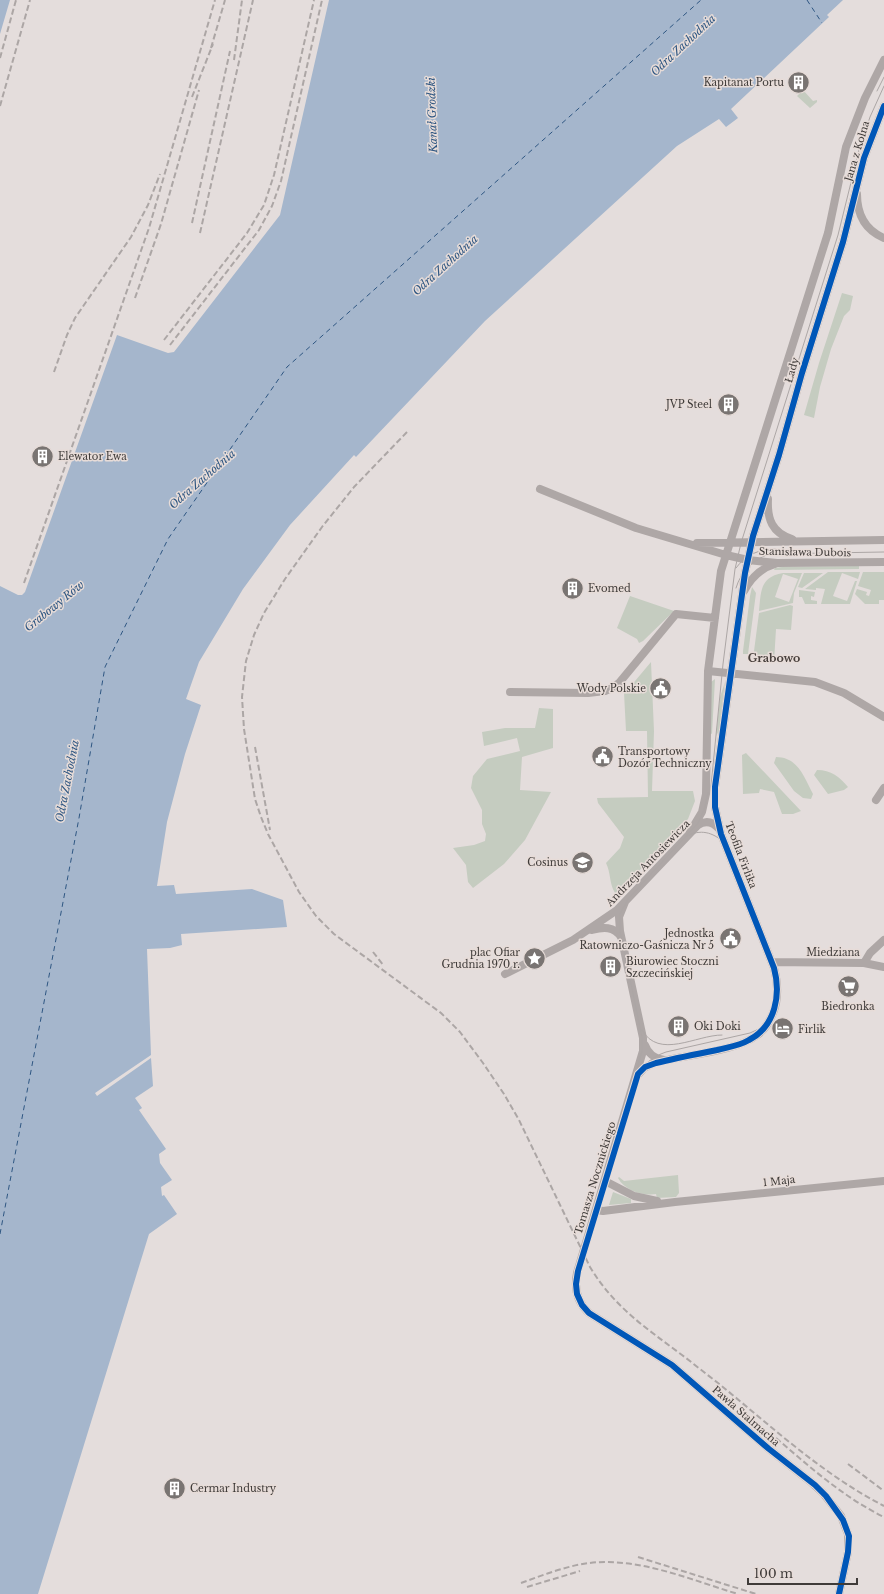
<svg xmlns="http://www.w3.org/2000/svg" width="884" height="1594" font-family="'Libre Baskerville',serif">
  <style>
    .green { fill: #c5ccc0; fill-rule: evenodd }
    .water { fill: #a5b6cc }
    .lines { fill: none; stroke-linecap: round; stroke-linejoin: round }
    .ferry { stroke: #2e5682; stroke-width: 1; stroke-dasharray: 5 4; stroke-linecap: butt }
    .minor { stroke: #aea7a6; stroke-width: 8 }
    .tram { stroke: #aca6a5; stroke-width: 1 }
    .rail { stroke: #aca6a5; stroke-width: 2; stroke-dasharray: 6 3; stroke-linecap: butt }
    .cycleway-casing { stroke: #e7dcd8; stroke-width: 8 }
    .cycleway { stroke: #0057b8; stroke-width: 6 }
    .labels { text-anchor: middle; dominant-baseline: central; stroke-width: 3; stroke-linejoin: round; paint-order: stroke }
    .poi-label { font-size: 10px; fill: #3f3b39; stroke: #e7dcd8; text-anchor: start }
    .street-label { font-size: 10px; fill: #3f3b39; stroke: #e7dcd8 }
    .water-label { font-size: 11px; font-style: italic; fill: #2e5682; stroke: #e7dcd8 }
    .neighbourhood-label { font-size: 11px; font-weight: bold; fill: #473f3c; stroke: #e7dcd8 }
  </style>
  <rect width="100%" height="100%" fill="#e4dddc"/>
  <path class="green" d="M 803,90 L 813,101 L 817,100 L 817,102 L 810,108 L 797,96 Z
    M 842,293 L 853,296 L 850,310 L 844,316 L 831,349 L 820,387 L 814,418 L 804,415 L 819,363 Z
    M 859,566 L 859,569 L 774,570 L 775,568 L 782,567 Z
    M 828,572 L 860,572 L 858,579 L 842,573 L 833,596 L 847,601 L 855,581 L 857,581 L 850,604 L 821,604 L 825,589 L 816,588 L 816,590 L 805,589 Z
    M 863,572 L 884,572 L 884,600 L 879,600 L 879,604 L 865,604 L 855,594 L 857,589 L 867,592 L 866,595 L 869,596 L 871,590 L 858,586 Z
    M 783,573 L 802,573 L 794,593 L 793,603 L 759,611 C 761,591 760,577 783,573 ZM 783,574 L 798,579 L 789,602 L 775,597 Z
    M 804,573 L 823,573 L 802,588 L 798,587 Z
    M 752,587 L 756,593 L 748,654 L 743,654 L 743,651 L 750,596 Z
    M 799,590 L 815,592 L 814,597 L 811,596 L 811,600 L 817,601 L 817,604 L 805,604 L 802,597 L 799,597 Z
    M 630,596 L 674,611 L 643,641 L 639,643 L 637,639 L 617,628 Z
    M 790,605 L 793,606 L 791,630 L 776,629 L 774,662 L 758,660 L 754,651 L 759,613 Z
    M 651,662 L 654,731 L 652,791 L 693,791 L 695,801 L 688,819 L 623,888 L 615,893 C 609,883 611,873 606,863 L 620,848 L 624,837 L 598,803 L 597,798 L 648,797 L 647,731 L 626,731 L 624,693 L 626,685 L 630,687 Z
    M 715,679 L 712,734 L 710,733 L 711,682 Z
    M 725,682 L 719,731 L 716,736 L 720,697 Z
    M 539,708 L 553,709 L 553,748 L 522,757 L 520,790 L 551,792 L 525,840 L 504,864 L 473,888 L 468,882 L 466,865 L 453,848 L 474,845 L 485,841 L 486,834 L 482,824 L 482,810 L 471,788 L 473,776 L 487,759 L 520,751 L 517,738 L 484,746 L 482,732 L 505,728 L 535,728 Z
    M 746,753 L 801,811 L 793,814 L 782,814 L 774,792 L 760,789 L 759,793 L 743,794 L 742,755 Z
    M 776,757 C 798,757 804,777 813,794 L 811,799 L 803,798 L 794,791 L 774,763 Z
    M 817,770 C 831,770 840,777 848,787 L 844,790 L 828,794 L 814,775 Z
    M 678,1175 L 679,1193 L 676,1197 L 657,1198 L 656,1194 C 643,1196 625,1191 618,1178 L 619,1177 L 624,1181 Z
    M 613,1192 L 631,1199 L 631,1203 L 609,1205 Z"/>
  <path class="water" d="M 0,0 L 10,0 L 0,34 Z
    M 329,0 L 843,0 L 827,15 L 829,17 L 731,109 L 738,118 L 726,127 L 719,119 L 677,146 L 485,321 L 356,457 L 354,455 L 290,525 L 243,589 L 199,662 L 186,699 L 201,705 L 185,754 L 167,822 L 157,886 L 174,885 L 176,894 L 252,889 L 283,900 L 287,927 L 181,934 L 182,945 L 170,948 L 147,949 L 151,1055 L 95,1093 L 97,1096 L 151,1058 L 153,1086 L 135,1098 L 142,1108 L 139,1110 L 166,1149 L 159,1154 L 160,1163 L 172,1180 L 161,1187 L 162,1196 L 164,1195 L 177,1214 L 149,1234 L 38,1594 L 0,1594 L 0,586 L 18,595 L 22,595 L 25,592 L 117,335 L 168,353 L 174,352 L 280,215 Z"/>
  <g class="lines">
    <path class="ferry" d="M 807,0 L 822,23
      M 0,1234 L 79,818 L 105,667 L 168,539 L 287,367 L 701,0"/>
    <path class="minor" d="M 857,194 C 857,214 865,230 884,238
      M 540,489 L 636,528 L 726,555 L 748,560 L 777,563 L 884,562
      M 768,499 C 767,519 772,533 792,539
      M 697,543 L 884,540
      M 744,591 C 751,578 761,568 775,564
      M 708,671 L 815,682 L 844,693 L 884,717
      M 510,692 L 588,693 L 605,691 L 612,688 L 619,683 L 676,614 L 715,618
      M 876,800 L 884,788
      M 690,832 L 702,812 L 706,794 L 708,671 L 721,571 L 828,233 L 846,147 L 865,98 L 884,60
      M 625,902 L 619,917 L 620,931 L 643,1038 L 643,1051 L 577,1273 C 574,1288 577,1302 589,1313 L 672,1365 L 769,1449 L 811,1482 L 823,1493 L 841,1516 L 848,1534 L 848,1552 L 839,1594
      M 592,930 C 603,927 614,926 621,937
      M 772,962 L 864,963 L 870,953 L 884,940
      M 864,963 L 884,967
      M 505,974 L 573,940 L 617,910 L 698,825 C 706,820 713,822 719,829
      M 645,1045 C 648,1054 654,1058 664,1060
      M 636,1077 L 644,1068 L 654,1063 C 682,1055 736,1052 757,1035 C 765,1030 769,1022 773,1013 C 779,998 778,983 774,968 L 721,834 L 715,807 L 715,787 L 745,573 L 753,536 L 779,455 L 802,373 L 843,242 L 864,158 L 884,106
      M 605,1181 L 634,1196 L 657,1201
      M 596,1210 L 603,1211 L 675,1202 L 884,1181"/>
    <path class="tram" d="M 877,91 L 884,77
      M 736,568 C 746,554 760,549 776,549
      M 736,588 C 741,571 753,560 769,554 L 884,552
      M 687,836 C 700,829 713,832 723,842
      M 642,1030 C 659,1060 696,1035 722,1035
      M 636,1072 L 642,1051 L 642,1037 L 620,931 L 620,914 L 628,899 L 698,823 L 704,810 L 708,793
      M 841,1594 L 850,1551 L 851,1537 L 846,1521 L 827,1494 L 819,1486 L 770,1448 L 670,1362 L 591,1312 L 582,1302 L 578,1292 L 578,1281 L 580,1267 L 637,1078 C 643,1064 652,1057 666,1052 L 750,1033 L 763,1027 L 771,1018 L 776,1004 L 777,986 L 774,968 L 716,821 L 712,804 L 711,786 L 723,664 L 735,569 L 741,543 L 838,235 L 859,150 L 870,117 L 884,86"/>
    <path class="rail" d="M 211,48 L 225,0
      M 0,58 L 16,0
      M 234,60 L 242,0
      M 192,97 L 213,44
      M 0,106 L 30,0
      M 192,223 L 230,51
      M 200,233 L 253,0
      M 135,298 L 161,224 L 199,90
      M 164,340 L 247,233 L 264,205 L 274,175 L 314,0
      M 170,345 L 259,230 L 272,206 L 281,181 L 322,0
      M 54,372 L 67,335 L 75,318 L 131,237 L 148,205 L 160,174
      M 407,432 L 354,487 L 322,527 L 285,579 L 264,613 L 254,635 L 246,661 L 242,697 L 244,729 L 255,799 L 261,817 L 268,834 L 299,892 L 316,916 L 334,934 L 441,1013 L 460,1032 L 483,1063 L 504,1094 L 519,1120 L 590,1267 C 614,1307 646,1328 682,1355 C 694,1364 706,1374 718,1383 C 771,1426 822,1474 884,1506
      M 24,583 L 149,228 L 215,0
      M 255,747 L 270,830
      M 373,952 L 384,966
      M 776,1438 C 810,1467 843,1497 884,1517
      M 848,1464 L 884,1491
      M 638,1557 L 756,1594
      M 521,1583 C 543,1575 566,1566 589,1563 C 639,1557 691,1580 738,1594
      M 527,1587 L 580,1571"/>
    <defs>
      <path id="cycleway" d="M 839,1594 L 848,1552 L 849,1536 L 843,1520 L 826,1496 L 815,1485 L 769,1449 L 672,1365 L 589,1313 L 582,1305 L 577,1294 L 576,1284 L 578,1271 L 638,1074 L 645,1067 L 656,1063 C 676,1058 697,1054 717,1050 C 728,1047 739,1046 749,1040 C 776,1026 781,994 774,968 L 721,834 L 715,807 L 715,787 L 745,573 L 753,536 L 779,455 L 802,373 L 843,242 L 864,158 L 884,106"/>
    </defs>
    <use href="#cycleway" class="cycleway-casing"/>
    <use href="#cycleway" class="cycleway"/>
  </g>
  <defs>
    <symbol id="building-disc" viewBox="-11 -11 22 22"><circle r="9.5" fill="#797472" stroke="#e7dcd8"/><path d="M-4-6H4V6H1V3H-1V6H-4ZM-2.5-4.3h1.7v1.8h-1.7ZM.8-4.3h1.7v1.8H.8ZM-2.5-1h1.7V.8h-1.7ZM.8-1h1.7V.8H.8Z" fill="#fff"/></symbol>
    <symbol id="civic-disc" viewBox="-11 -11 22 22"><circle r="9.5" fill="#797472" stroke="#e7dcd8"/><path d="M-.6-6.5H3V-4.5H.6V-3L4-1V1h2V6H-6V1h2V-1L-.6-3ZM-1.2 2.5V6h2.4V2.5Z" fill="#fff"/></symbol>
    <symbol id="school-disc" viewBox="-11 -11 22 22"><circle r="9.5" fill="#797472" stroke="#e7dcd8"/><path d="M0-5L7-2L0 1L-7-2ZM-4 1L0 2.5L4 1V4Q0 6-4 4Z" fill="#fff"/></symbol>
    <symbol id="sight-disc" viewBox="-11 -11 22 22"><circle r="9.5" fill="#797472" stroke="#e7dcd8"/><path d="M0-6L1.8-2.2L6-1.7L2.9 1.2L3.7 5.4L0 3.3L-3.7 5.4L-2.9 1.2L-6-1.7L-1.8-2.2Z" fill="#fff"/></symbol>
    <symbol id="supermarket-disc" viewBox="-11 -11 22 22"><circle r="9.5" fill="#797472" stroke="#e7dcd8"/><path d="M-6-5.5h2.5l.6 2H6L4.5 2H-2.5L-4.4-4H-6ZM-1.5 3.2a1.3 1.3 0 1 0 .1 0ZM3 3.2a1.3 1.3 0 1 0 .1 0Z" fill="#fff"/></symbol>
    <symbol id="hotel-disc" viewBox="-11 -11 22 22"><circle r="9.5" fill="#797472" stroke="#e7dcd8"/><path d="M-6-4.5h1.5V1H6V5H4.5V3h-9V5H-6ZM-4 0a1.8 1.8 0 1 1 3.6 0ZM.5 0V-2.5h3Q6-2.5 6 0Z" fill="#fff"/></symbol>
  </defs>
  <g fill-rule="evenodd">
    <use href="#building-disc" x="786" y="70" width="25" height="25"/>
    <use href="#building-disc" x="716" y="392" width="25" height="25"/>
    <use href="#building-disc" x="30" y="444" width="25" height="25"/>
    <use href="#building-disc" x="560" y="576" width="25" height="25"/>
    <use href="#civic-disc" x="648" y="676" width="25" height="25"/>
    <use href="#civic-disc" x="590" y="744" width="25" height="25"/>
    <use href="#school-disc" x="570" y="850" width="25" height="25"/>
    <use href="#civic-disc" x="718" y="926" width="25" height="25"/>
    <use href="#sight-disc" x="522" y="946" width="25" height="25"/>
    <use href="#building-disc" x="598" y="954" width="25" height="25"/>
    <use href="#supermarket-disc" x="836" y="974" width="25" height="25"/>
    <use href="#building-disc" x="666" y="1014" width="25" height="25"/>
    <use href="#hotel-disc" x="770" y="1016" width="25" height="25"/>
    <use href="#building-disc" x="162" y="1476" width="25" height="25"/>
  </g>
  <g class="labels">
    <g class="poi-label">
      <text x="784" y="82" text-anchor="end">Kapitanat Portu</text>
      <text x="712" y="404" text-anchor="end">JVP Steel</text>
      <text x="58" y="456">Elewator Ewa</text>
      <text x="588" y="588">Evomed</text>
      <text x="646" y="688" text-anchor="end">Wody Polskie</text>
      <text x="618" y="751">Transportowy<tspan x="618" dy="12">Dozór Techniczny</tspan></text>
      <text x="568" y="862" text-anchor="end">Cosinus</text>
      <text x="714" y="933" text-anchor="end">Jednostka<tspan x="714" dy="12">Ratowniczo-Gaśnicza Nr 5</tspan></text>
      <text x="520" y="952" text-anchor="end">plac Ofiar<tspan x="520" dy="12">Grudnia 1970 r.</tspan></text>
      <text x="626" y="961">Biurowiec Stoczni<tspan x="626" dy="12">Szczecińskiej</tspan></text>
      <text x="848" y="1006" text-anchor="middle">Biedronka</text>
      <text x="694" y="1026">Oki Doki</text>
      <text x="798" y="1029">Firlik</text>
      <text x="190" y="1488">Cermar Industry</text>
    </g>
    <g class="street-label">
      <text transform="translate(857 151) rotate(-73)">Jana z Kolna</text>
      <text transform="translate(792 370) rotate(-74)">Łady</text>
      <text transform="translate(805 552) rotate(1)">Stanisława Dubois</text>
      <text transform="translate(741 855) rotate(69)">Teofila Firlika</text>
      <text transform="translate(648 863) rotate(-46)">Andrzeja Antosiewicza</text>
      <text x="833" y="952">Miedziana</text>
      <text transform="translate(595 1178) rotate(-73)">Tomasza Nocznickiego</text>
      <text transform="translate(779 1181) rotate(-6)">1 Maja</text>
      <text transform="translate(746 1416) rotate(41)">Pawła Stalmacha</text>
    </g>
    <g class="water-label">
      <text transform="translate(683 45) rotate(-43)">Odra Zachodnia</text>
      <text transform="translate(432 115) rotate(-92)">Kanał Grodzki</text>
      <text transform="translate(445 265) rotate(-42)">Odra Zachodnia</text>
      <text transform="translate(202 479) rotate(-41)">Odra Zachodnia</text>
      <text transform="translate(54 606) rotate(-39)">Grabowy Rów</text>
      <text transform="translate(67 781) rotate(-79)">Odra Zachodnia</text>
    </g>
    <g class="neighbourhood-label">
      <text x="774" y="658">Grabowo</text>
    </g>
  </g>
  <path d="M748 1578v6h109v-6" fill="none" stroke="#3f3b39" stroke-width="2"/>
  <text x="754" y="1578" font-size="12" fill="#3f3b39" stroke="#e7dcd8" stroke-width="3" paint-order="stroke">100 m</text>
</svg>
